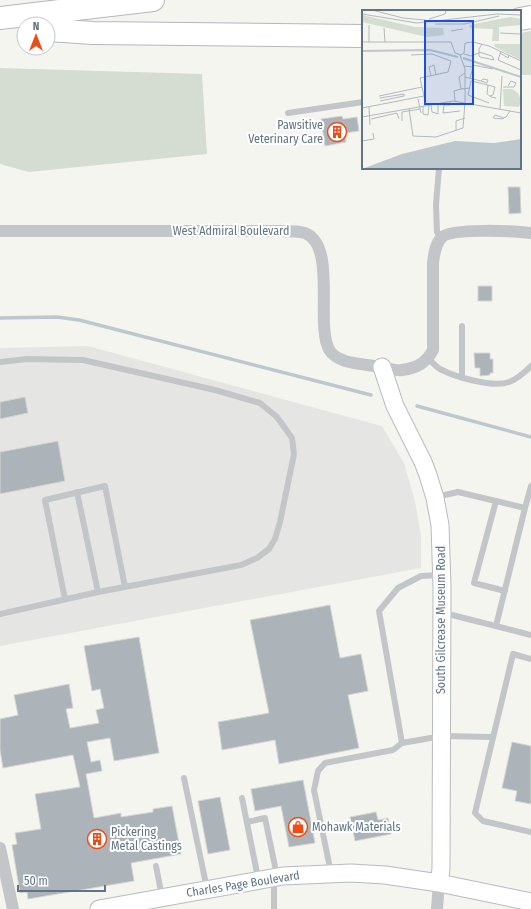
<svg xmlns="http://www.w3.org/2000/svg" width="531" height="909" font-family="'Fira Sans Condensed',sans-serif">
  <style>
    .built { fill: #e5e6e4 }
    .green { fill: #d5dcd1 }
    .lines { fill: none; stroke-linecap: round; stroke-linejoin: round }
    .stream { stroke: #bcc8cd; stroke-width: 3.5 }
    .building { fill: #acb4b9; stroke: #d6d6d3 }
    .secondary-casing { stroke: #b6bbc0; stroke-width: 19 }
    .highway-casing { stroke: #b4b8bb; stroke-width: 24 }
    .lane { stroke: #c2c6c9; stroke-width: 6 }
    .street { stroke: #c2c6c9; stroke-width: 12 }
    .secondary { stroke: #fff; stroke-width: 17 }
    .highway { stroke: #fff; stroke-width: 22 }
    .labels { text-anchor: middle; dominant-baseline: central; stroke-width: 4; stroke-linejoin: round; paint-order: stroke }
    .poi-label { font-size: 12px; fill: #617484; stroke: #fff; text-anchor: start }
    .street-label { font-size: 12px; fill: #617484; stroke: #fff }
    .inset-river { fill: none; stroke: #bcc8cd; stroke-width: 2 }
    .inset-road { fill: none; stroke: #b1b9be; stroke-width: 1 }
    .view { fill: #1d4ed8; fill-opacity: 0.15; stroke: #1d4ed8; stroke-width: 2 }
    .inset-edge { fill: none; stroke: #617484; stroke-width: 2 }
  </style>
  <rect width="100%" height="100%" fill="#f5f5f0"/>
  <path class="built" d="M 88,346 L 382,426 L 404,463 L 415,501 L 421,536 L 421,568 L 0,646 L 0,348 Z"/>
  <path class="green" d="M 531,31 L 531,75 L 520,75 L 520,33 Z
    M 0,68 L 202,74 L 207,154 L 29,172 L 0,164 Z"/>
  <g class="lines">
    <path class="stream" d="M 0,318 L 57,317 L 79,320 L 371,395
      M 417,406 L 531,437"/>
  </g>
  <path class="building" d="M 342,116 L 343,119 L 357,117 L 359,131 L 345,133 L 346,142 L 325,146 L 321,119 Z
    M 508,187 L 520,187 L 521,213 L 509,214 Z
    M 478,286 L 492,286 L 492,301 L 478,301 Z
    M 474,353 L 490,353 L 490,359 L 493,359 L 493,373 L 490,373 L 490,375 L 480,376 L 480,368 L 475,368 Z
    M 25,397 L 28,413 L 0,419 L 0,402 Z
    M 58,441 L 65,481 L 0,494 L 0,452 Z
    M 330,605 L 340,658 L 361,654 L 368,691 L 348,695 L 359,748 L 279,764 L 275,740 L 222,750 L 218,722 L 269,713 L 250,620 Z
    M 139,637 L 159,753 L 114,761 L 110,738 L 87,742 L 91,762 L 100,760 L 102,771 L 86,774 L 94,818 L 121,813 L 121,817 L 153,812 L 153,809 L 172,806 L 181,854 L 131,863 L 134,881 L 28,899 L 27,892 L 20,893 L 12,845 L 17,844 L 15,833 L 41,829 L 35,794 L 80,787 L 73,755 L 3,768 L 0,750 L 0,719 L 18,715 L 14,695 L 69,684 L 73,708 L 66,709 L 70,728 L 99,723 L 96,710 L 104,708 L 100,689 L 92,691 L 84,646 Z
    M 512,742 L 531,746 L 531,804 L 515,801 L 517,791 L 502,788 Z
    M 303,780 L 315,843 L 289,847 L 281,806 L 255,811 L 251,789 Z
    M 220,797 L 230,850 L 208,854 L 198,801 Z
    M 376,812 L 378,820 L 388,818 L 391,834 L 355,841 L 350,817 Z"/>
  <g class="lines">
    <defs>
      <path id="secondary" d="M 382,367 L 395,406 L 423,462 L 428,475 L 435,498 L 440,525 L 442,587 L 441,869 L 439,883
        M 99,909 L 283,876 L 351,873 L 385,875 L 439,883 L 531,902"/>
      <path id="highway" d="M 0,18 L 153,0
        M 520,19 L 531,17
        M 48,30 L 93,33 L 363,36"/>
    </defs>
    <use href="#secondary" class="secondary-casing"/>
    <use href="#highway" class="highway-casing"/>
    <path class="lane" d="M 288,113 L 363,102
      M 439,168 L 436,205 L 437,232 L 441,238
      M 462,326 L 462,378
      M 429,359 C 432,362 436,367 440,369 C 455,377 493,388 509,382 C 517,379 525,372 531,366
      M 0,362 L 27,359 L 83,360 L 215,390 L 260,403 L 277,417 L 292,438 L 294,454 L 280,522 L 275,539 L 269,549 L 257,558 L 241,565 L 98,592 L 0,614
      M 77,492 L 98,592
      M 436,497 L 458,492 L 525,508 L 496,626
      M 496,501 L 474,583 L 505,591
      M 525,508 L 531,486
      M 440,575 L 421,576 L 398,588 L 379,611 L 402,743 L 442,736 L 493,737
      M 65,599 L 45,500 L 105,486 L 125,587
      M 444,613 L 531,635
      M 531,659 L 513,654 L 475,813 L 483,821 L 531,832
      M 184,778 L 207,889
      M 242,798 L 258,878
      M 247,822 L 265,818 L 277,876
      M 156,866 L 162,897
      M 331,873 L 314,790 L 318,771 L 325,763 L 393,750 L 402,743
      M 274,909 L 274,879"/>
    <path class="street" d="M 0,231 L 281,231 C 288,231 298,231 305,233 C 338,246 314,327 330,351 C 333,356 340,359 345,361 C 356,364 369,365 381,367 C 387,368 395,371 402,370 C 417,368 426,363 433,350 L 433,263 C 434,255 435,244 442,237 C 452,228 516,231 531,233
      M 0,848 L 13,909
      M 437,909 L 439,883"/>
    <use href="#secondary" class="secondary"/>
    <use href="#highway" class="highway"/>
  </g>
  <defs>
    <symbol id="building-ring" viewBox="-11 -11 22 22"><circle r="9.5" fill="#fff" stroke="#f04a15" stroke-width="1.5"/><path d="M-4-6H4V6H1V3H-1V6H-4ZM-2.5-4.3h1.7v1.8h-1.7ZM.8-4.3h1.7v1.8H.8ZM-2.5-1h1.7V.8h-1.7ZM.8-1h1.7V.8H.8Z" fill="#f04a15"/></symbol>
    <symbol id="shop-ring" viewBox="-11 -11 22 22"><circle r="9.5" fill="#fff" stroke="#f04a15" stroke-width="1.5"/><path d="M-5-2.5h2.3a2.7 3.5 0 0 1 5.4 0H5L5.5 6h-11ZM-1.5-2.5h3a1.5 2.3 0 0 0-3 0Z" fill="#f04a15"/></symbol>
  </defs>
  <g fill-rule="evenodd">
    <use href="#building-ring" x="326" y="121" width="22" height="22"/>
    <use href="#shop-ring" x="287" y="816" width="22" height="22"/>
    <use href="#building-ring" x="86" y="828" width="22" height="22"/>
  </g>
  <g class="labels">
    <g class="poi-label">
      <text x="323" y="125" text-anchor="end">Pawsitive<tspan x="323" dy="14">Veterinary Care</tspan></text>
      <text x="312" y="827">Mohawk Materials</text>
      <text x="111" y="832">Pickering<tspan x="111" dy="14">Metal Castings</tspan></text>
    </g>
    <g class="street-label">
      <text x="231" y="231">West Admiral Boulevard</text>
      <text transform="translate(441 620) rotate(-90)">South Gilcrease Museum Road</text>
      <text transform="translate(243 884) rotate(-9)">Charles Page Boulevard</text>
    </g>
  </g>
  <g transform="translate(362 10)">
    <rect width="159" height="159" fill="#f5f5f0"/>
    <path d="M 0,5 L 53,17 L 81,18 L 82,25 L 65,27 L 0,12 ZM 148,7 L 159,9 L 159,15 L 137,17 L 137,31 L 130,31 L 131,19 L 108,18 L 107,15 ZM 132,34 L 159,34 L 159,50 L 133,37 ZM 141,79 L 150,79 L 156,83 L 159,90 L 157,97 L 142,96 Z" fill="#d5dcd1"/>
    <path d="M 159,129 L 159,159 L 0,159 L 40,144 L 93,131 L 132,133 Z" fill="#bcc8cd"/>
    <path class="inset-river" d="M 0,41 L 68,40 L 96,47M 101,48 L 159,67"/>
    <path class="inset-road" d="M 10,0 L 41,8 L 63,10M 56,0 L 96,0M 0,4 L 55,13 L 135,4 L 159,5M 67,9 L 83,4 L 84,1M 73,14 L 103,14 L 137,6M 7,15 L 7,32M 22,18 L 23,32M 89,21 L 101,19M 138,23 L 158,24M 0,32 L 89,32 L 93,43 L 99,45 L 102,43 L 103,33 L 111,32 L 127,36 L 159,51M 139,41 L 136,50 L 159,60M 117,42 L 130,46 L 132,50 L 118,47 L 117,46 L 117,39 L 120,34M 138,43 L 146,48 L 147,45M 102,44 L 109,46 L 117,43M 49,45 L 70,44 L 89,51 L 86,62 L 58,68 L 64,95M 98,45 L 103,59 L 103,92M 102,56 L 111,57 L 108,68M 111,57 L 111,55 L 131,59M 103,63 L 97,67 L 99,79 L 108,78M 69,66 L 67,57 L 72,55 L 74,65M 103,67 L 119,71 L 125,73 L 126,70 L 121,69 L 119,71M 126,75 L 109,71 L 106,85 L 127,93M 141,77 L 152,77 L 154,73 L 149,71 L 146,76M 17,86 L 60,77M 128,86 L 131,85 L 133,77 L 126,75 L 125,84 L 129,87 L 134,88M 18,88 L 42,84 L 42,86 L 18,91M 56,89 L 59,103M 93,91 L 92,81 L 99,79M 88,92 L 88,95 L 82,95 L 81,103 L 98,101M 69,95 L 70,102 L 76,104 L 76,93M 61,96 L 61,104 L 66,105 L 67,95M 7,97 L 8,115M 0,98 L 62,86M 47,99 L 51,126 L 74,127 L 101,118 L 103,92M 138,99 L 140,66M 0,107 L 91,91 L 159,103M 142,108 L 133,105 L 131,108 L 141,109 L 143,107 L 144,107 L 148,101M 9,109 L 35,103 L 37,109M 40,111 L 40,102 L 58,99M 94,121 L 94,111 L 103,108M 0,131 L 12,129 L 11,123"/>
    <path class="view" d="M 63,11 L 111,11 L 111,94 L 63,94 Z"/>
    <rect width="159" height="159" class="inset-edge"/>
  </g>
  <g transform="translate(36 36)"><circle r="19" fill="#ffffff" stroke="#c0c7ce"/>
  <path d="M0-3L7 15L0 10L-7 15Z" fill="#f04a15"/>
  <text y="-6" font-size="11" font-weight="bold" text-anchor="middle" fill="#617484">N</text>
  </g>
  <path d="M18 885v6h87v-6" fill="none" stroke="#617484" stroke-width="2"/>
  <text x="24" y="885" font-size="12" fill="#617484" stroke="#ffffff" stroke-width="3" paint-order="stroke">50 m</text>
</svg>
